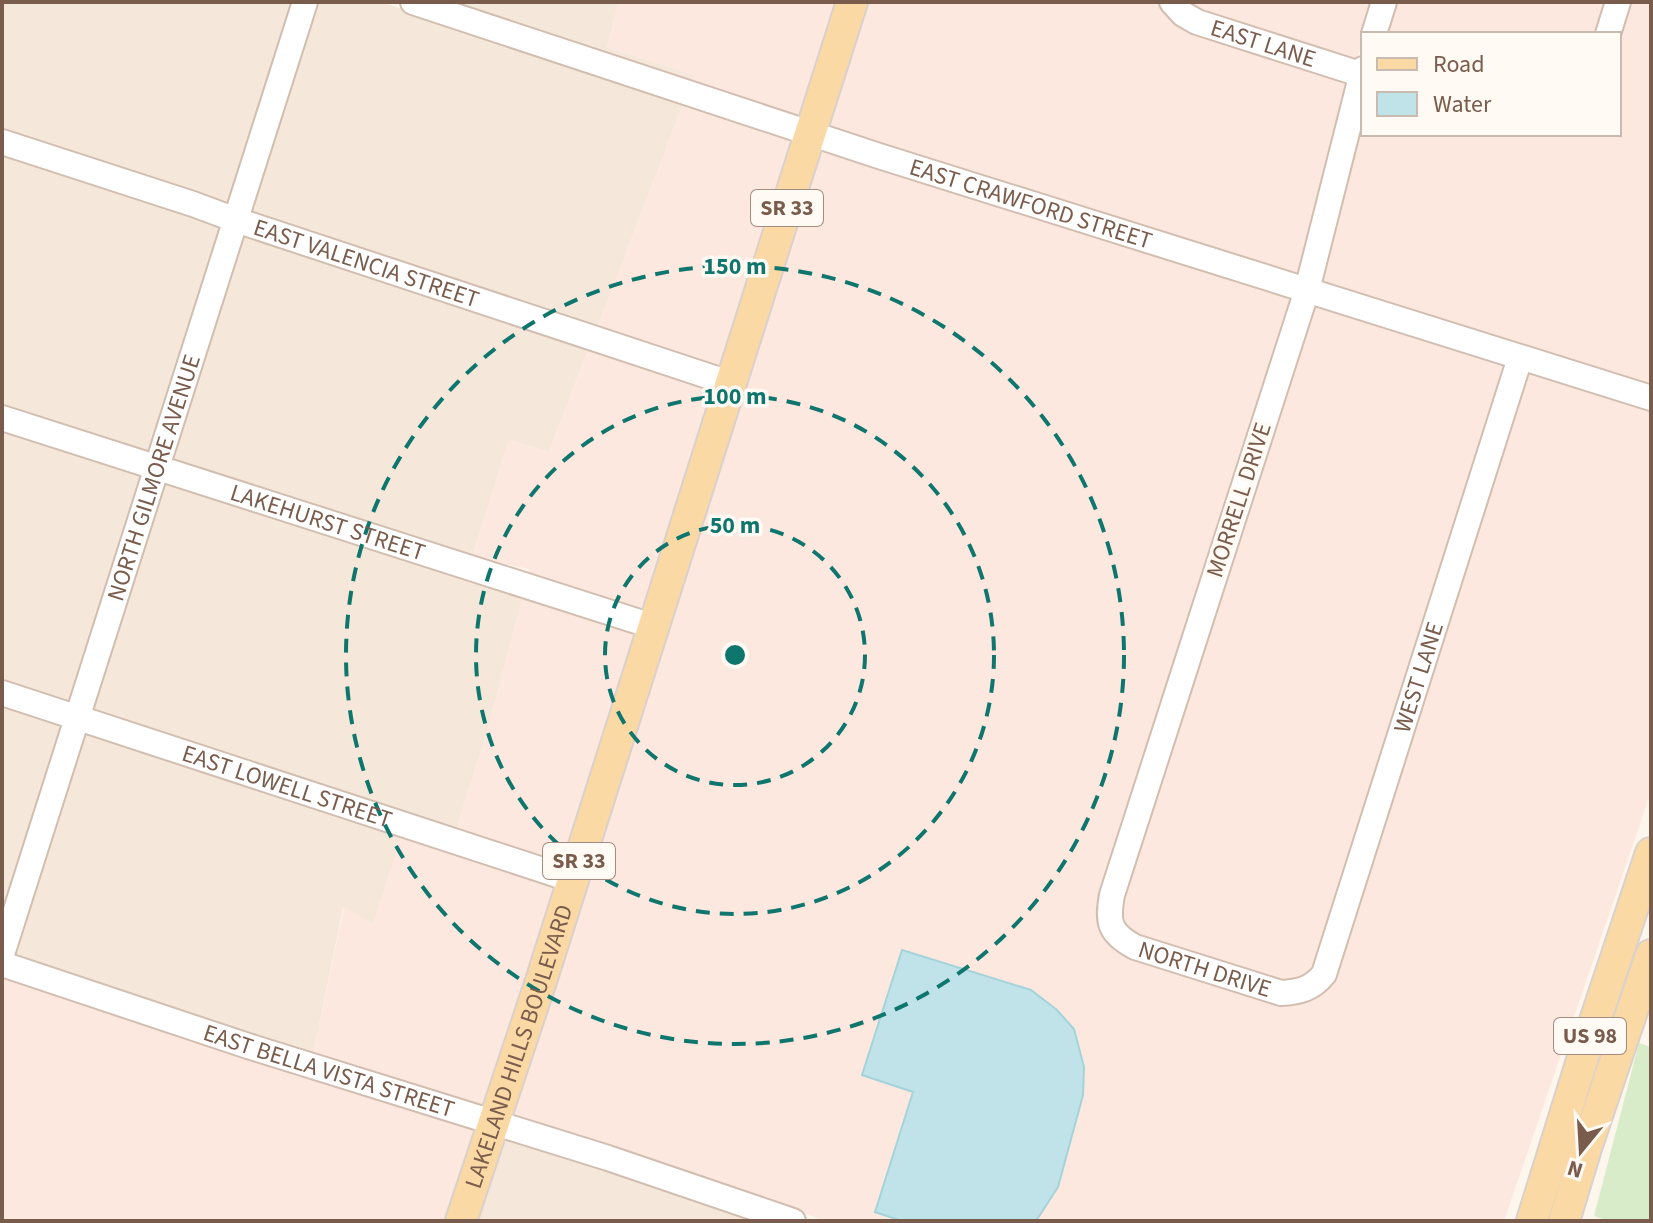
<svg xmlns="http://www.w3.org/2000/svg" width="1653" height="1223" font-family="'Source Sans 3',sans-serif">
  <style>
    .residential { fill: #f5e8da }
    .commercial { fill: #fde8e0 }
    .green { fill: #d8ecc9 }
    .water { fill: #bfe3e8; stroke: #a5d3da; stroke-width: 2 }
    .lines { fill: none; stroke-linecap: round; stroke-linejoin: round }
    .minor-casing { stroke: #d1beb0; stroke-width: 28 }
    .major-casing { stroke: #dad1cd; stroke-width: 34 }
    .minor { stroke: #fff; stroke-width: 24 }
    .major { stroke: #fbd9a5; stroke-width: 30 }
    .ring { fill: none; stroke: #0f766e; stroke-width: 4; stroke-dasharray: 14 10 }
    .labels { text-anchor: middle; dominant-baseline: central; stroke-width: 7; stroke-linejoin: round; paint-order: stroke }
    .shield { fill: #fffaf3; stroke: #a28b7f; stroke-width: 2 }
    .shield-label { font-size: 22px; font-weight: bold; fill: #7a5c4d }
    .street-label { font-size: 24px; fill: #7a5c4d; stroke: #fffaf3 }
    .centre { fill: #0f766e; stroke: #fffaf3; stroke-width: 4 }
    .ring-label { font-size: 24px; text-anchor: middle; font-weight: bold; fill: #0f766e; stroke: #fffaf3; stroke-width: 7; stroke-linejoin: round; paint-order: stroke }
  </style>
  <rect width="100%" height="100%" fill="#fdf6ec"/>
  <path class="residential" d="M 2,2 L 296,2 L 230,207 L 2,132 Z
    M 315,2 L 381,2 L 684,102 L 597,329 L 247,213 Z
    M 445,2 L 619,2 L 607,47 L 695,75 L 692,83 Z
    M 2,153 L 224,226 L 151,456 L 2,408 Z
    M 241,232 L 589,348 L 549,452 L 509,440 L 472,558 L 168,462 Z
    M 2,429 L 145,476 L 71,705 L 2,682 Z
    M 161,481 L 523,596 L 487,732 L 457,828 L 409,813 L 408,815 L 88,710 Z
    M 2,703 L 65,724 L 2,925 Z
    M 82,730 L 402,835 L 373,925 L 343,908 L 313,1055 L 11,956 Z
    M 500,1134 L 760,1221 L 471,1221 Z"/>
  <path class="commercial" d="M 619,2 L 842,2 L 805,120 L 692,83 L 694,75 L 607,47 Z
    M 861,2 L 1162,2 L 1350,81 L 1301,278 L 822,126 Z
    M 1185,2 L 1375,2 L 1363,34 L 1363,40 L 1356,62 L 1201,13 Z
    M 1394,2 L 1609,2 L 1598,34 L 1384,34 Z
    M 1627,2 L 1651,2 L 1651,387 L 1318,283 L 1363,104 L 1363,134 L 1519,134 L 1528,136 L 1550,134 L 1619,134 L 1619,34 Z
    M 684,102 L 799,140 L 726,372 L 597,329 Z
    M 816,145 L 1296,297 L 1099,928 L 1104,933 L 1106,939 L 1109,938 L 1321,991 L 1525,370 L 1651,409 L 1651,792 L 1504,1221 L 1036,1221 L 1037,1217 L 903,951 L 862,1075 L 914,1092 L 875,1212 L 902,1221 L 827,1221 L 507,1115 Z
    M 1313,302 L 1508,364 L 1316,969 L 1298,982 L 1282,983 L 1139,937 L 1120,921 L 1121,897 Z
    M 589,348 L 720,391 L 649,615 L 528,576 L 529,569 L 472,558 L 509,439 L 549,452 Z
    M 523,596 L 643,634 L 568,868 L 408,815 L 409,813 L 457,828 L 487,732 Z
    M 402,835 L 562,887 L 490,1109 L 313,1055 L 344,907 L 373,924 Z
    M 5,976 L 483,1128 L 452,1221 L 2,1221 L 2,986 Z"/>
  <path class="green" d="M 1639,1043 L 1651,1047 L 1651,1221 L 1608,1221 L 1594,1216 Z"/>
  <path class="water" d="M 902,950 L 1031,990 L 1057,1010 L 1074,1029 L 1084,1067 L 1083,1095 L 1058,1187 L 1036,1221 L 902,1221 L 875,1212 L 913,1092 L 862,1075 Z"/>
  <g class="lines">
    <defs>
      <g id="minor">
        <path id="s1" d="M 413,2 L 879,156 L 1651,398"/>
        <path id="s2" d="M 1172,2 L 1183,14 L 1197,22 L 1363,75"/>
        <path d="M 1374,34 L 1384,2"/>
        <path d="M 1608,34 L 1618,2"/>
        <path id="s3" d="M 1363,69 L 1307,290 L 1112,895 C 1107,922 1109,933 1135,947 L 1281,993 C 1299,992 1312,989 1324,974 L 1520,358"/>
        <path id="s4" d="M 2,142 L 193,204 L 236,220 L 732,384"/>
        <path id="s5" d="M 2,418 L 655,627"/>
        <path id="s6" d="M 2,693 L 573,880"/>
        <path id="s7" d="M 2,954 L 305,2"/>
        <path id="s8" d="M 2,964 L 248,1046 L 608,1158 L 793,1221"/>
      </g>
      <g id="major">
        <path id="s9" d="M 461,1221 L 541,981 L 852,2"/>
        <path d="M 1532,1221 L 1583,1057 L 1651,853"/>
        <path d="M 1564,1221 L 1586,1148 L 1651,955"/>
      </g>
    </defs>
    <use href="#minor" class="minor-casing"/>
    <use href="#major" class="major-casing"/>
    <use href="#minor" class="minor"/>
    <use href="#major" class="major"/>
  </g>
  <g class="ring">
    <circle cx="735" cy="655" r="130"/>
    <circle cx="735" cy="655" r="259"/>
    <circle cx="735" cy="655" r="389"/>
  </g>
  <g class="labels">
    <g class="shield">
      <rect x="751" y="190" width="72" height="36" rx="6"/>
      <rect x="543" y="843" width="72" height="36" rx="6"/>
      <rect x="1554" y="1018" width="72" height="36" rx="6"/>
    </g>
    <g class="shield-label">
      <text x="787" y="208">SR 33</text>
      <text x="579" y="861">SR 33</text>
      <text x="1590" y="1036">US 98</text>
    </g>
    <g class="street-label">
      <text stroke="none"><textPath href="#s2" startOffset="102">EAST LANE</textPath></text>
      <text stroke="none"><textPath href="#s1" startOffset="650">EAST CRAWFORD STREET</textPath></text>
      <text stroke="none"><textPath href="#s4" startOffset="384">EAST VALENCIA STREET</textPath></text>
      <text stroke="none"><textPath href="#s7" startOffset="500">NORTH GILMORE AVENUE</textPath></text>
      <text transform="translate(1239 500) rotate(-72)">MORRELL DRIVE</text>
      <text stroke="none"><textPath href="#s5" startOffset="342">LAKEHURST STREET</textPath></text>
      <text stroke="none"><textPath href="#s3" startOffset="1440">WEST LANE</textPath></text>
      <text stroke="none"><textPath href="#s6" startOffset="300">EAST LOWELL STREET</textPath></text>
      <text stroke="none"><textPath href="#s3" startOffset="1000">NORTH DRIVE</textPath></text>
      <text stroke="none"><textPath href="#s9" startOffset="184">LAKELAND HILLS BOULEVARD</textPath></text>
      <text stroke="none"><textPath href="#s8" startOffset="344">EAST BELLA VISTA STREET</textPath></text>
    </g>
  </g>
  <circle cx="735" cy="655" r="12" class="centre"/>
  <g class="ring-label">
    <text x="735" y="274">150 m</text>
    <text x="735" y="404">100 m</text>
    <text x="735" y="533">50 m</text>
  </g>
  <rect width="1653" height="1223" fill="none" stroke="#7a5c4d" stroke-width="8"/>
  <rect x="1361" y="32" width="260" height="104" fill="#fffaf3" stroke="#cabbb1" stroke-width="2"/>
  <rect x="1377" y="58" width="40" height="12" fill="#fbd9a5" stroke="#cabbb1" stroke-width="2"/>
  <text x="1433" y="72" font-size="24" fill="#7a5c4d">Road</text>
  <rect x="1377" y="92" width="40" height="24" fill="#bfe3e8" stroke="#cabbb1" stroke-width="2"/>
  <text x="1433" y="112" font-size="24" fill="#7a5c4d">Water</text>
  <g transform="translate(1581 1151) rotate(198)" stroke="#fffaf3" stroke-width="6" paint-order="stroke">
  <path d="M0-6L14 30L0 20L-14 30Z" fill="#7a5c4d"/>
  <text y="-12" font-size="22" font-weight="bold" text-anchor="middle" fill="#7a5c4d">N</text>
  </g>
</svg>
